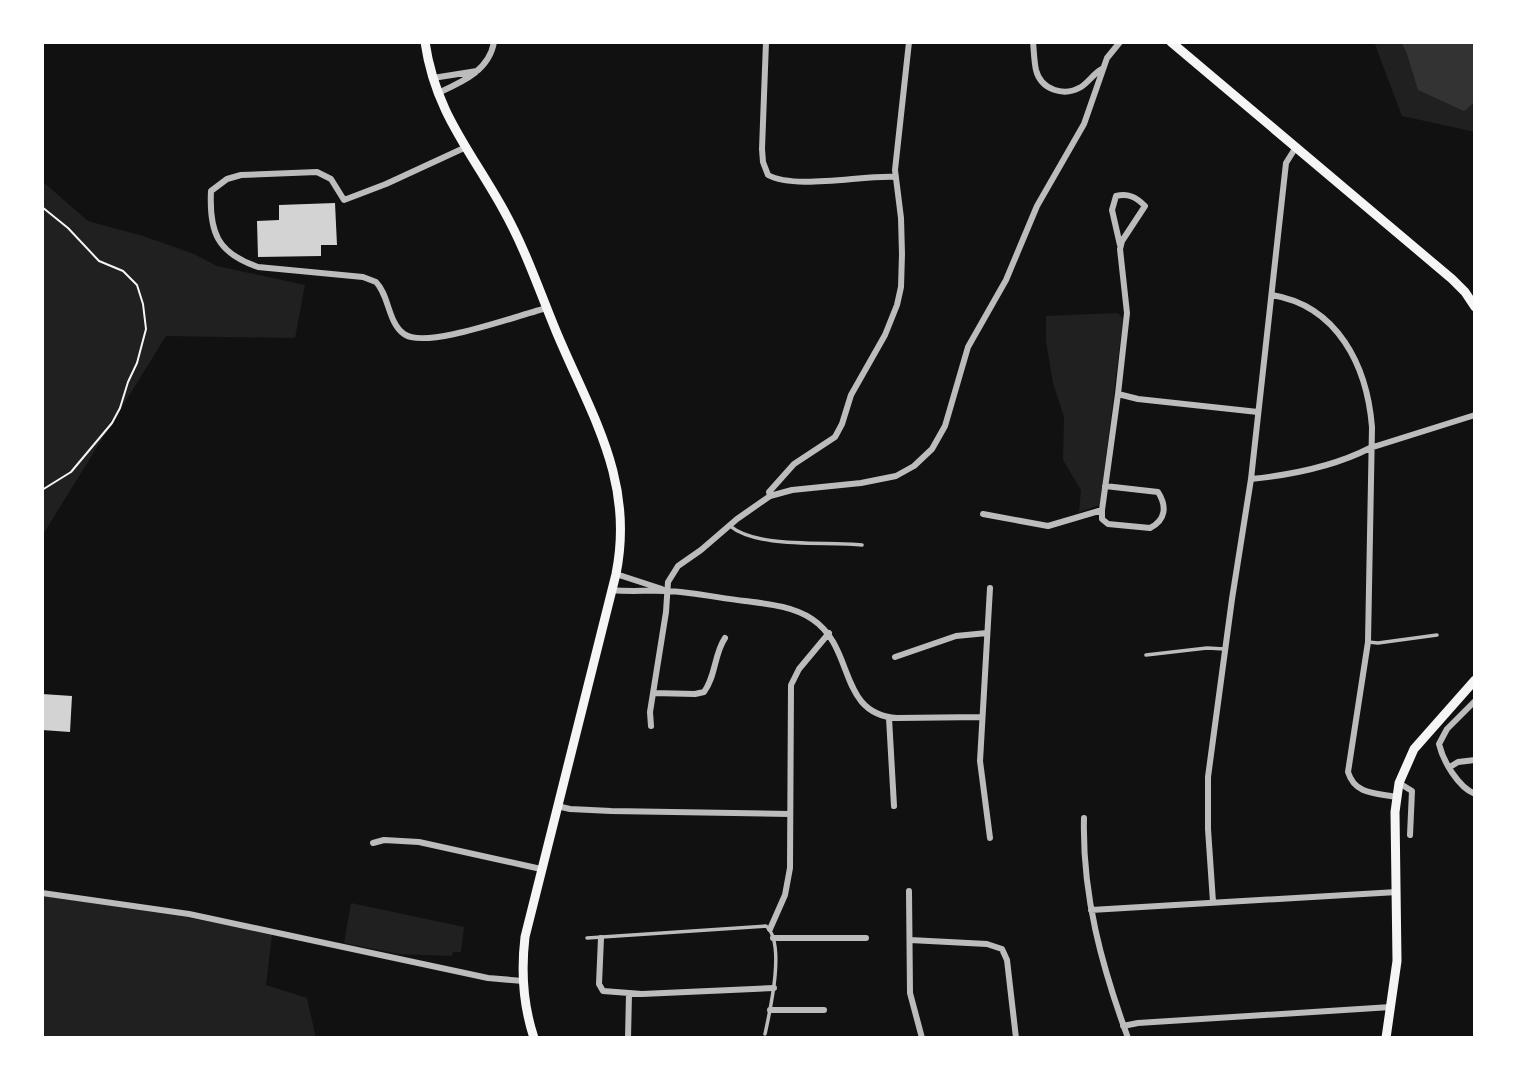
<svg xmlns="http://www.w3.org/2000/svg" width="1517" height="1080" font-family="Lora,serif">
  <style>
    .green { fill: #202020 }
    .water { fill: #333 }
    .building { fill: #d3d3d3 }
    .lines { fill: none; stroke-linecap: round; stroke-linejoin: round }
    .path { stroke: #f5f5f5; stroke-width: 2 }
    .service { stroke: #bcbcbc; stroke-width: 3.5 }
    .minor { stroke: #bcbcbc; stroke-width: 6 }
    .secondary { stroke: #f5f5f5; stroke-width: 9 }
  </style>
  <rect width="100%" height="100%" fill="#111"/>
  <path class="green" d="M 1374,42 L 1475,42 L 1475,132 L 1402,116 Z
    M 42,181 L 88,221 L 143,236 L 194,254 L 217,266 L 305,285 L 295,338 L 166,336 L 42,536 Z
    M 1118,313 L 1123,319 L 1100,505 L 1079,512 L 1081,490 L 1063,460 L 1064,417 L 1053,383 L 1046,341 L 1046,316 Z
    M 42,896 L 186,917 L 272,935 L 266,985 L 307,998 L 316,1038 L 42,1038 Z
    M 351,903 L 464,927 L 461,952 L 453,952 L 452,956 L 399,954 L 344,943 Z"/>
  <path class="water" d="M 1401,42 L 1475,42 L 1475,102 L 1464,111 L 1418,90 L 1406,51 Z"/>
  <path class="building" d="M 335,203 L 337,245 L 321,245 L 321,256 L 258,257 L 257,221 L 279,220 L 279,205 Z
    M 42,694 L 72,696 L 70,732 L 42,730 Z"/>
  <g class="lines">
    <path class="path" d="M 42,207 L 68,228 L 99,261 L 123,271 L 137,285 L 143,304 L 146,329 L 137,363 L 128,382 L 120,408 L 112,423 L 71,472 L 42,490"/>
    <path class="service" d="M 730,526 C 758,549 826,541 862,545
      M 1368,642 L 1378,643 L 1437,635
      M 1146,655 L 1207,648 L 1225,649
      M 587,938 L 766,926 C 786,942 770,1011 765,1034"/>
    <path class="minor" d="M 766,42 L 762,149 L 763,162 L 768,175 C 795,190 863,175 895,177
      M 1033,42 C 1034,51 1034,61 1036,70 C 1041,90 1064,97 1081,87 C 1089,82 1094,73 1102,69
      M 433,78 L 477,71
      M 438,93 C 462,82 489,71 494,42
      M 464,148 L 386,184 L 344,200 L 331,179 L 317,172 L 241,175 L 227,179 L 211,191 C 209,232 217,253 258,267 L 363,277 L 376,282 C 389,295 388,323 404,334 C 426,350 518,315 547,308
      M 1120,245 L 1112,210 L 1116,196 C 1128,193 1136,197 1145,206 L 1122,241 L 1120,249 L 1127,313 L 1118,394 L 1138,399 L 1258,412
      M 1272,295 C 1338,306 1367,366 1372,427 L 1368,642 L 1348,772 C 1355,795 1376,793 1397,797
      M 1251,479 C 1290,475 1335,466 1370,448 L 1475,415
      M 1105,486 L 1158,492 C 1167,506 1166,520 1150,528 L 1108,524 L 1102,519 L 1102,510 L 1118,394
      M 770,496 L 769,492 L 794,464 L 835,437 L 842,424 L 851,395 L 885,335 L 897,305 L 901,287 L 902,254 L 901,218 L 895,170 L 909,42
      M 983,514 L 1048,526 L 1102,510
      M 616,574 L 662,589
      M 612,590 C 630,592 648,590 666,591 C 692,592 719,598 745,601 C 768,604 792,606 812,619 C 856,648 837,714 897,718 L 982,717
      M 895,657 L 956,636 L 987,633
      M 653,693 L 695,694 L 704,692 C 716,676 714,654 725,638
      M 1475,701 L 1447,729 L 1439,744 C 1443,761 1458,787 1475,794
      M 889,718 L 894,806
      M 651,726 L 650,712 L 666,612 L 668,582 L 678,566 L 701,550 L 737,519 L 770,496 L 792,490 L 861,483 L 896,476 L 914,466 L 932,449 L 945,426 L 968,347 L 1006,280 L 1037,206 L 1084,124 L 1107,58 L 1120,42
      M 1450,767 L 1458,762 L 1475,760
      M 1399,783 L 1412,791 L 1410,835
      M 557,806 L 570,809 L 611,811 L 790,814
      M 1084,818 C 1082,895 1102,967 1128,1038
      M 990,838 L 980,761 L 990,588
      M 373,843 L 384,840 L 419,842 L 541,869
      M 909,891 L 910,993 L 922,1038
      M 42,893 L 189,914 L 488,978 L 523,981
      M 1213,902 L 1208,829 L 1208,777 L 1232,599 L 1251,479 L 1286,163 L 1296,147
      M 1091,910 L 1397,892
      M 770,929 L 785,895 L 790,868 L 791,685 L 799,669 L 829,633
      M 601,938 L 599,984 L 603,991 L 642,994 L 774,988
      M 773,938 L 866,938
      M 910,940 L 987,944 L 1002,949 L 1007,960 L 1016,1038
      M 770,1010 L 824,1010
      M 1123,1026 L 1138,1023 L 1391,1007
      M 628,1038 L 629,994"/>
    <path class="secondary" d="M 425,42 C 435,112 471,151 503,209 C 525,248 539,290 556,331 C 591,415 635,480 616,574 L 525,937 C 521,971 523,1005 534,1038
      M 1171,42 L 1452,279 L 1465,292 L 1475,307
      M 1386,1038 L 1397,961 L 1395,812 L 1399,783 L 1414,749 L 1475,680"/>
  </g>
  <rect width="1517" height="1080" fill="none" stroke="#ffffff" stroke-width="88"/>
</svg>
